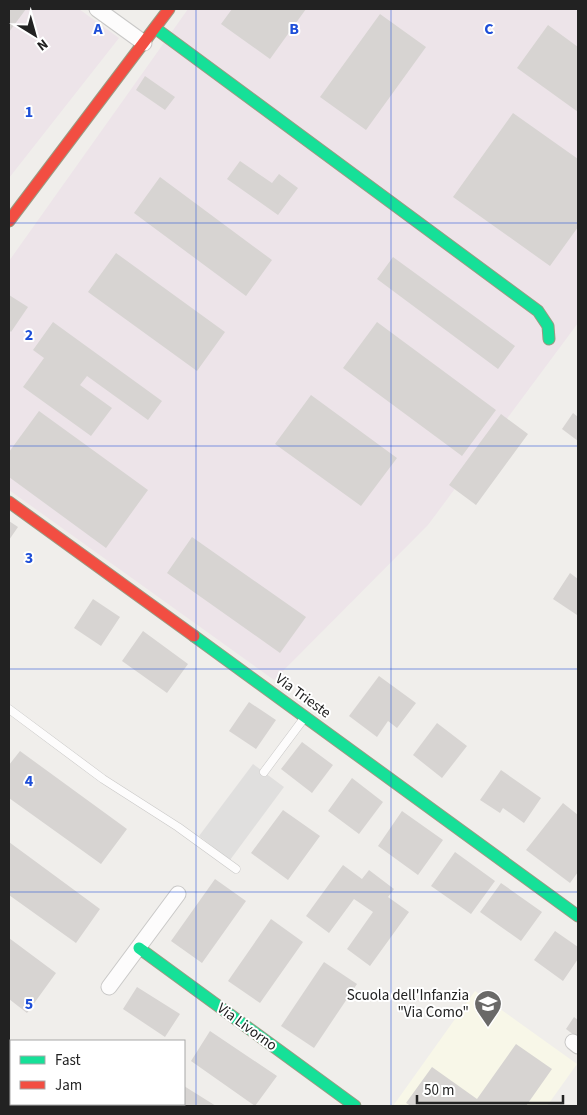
<svg xmlns="http://www.w3.org/2000/svg" width="587" height="1115" font-family="'Source Sans 3',sans-serif">
  <style>
    .industrial { fill: #ede4e9 }
    .education { fill: #f8f7e8 }
    .parking { fill: #e0dfde }
    .building { fill: #d7d4d2 }
    .lines { fill: none; stroke-linecap: round; stroke-linejoin: round }
    .lane-casing { stroke: #c9c8c7; stroke-width: 9 }
    .street-casing { stroke: #c9c8c7; stroke-width: 17 }
    .fast-casing { stroke: #999a82; stroke-width: 13 }
    .jam-casing { stroke: #999a82; stroke-width: 13 }
    .lane { stroke: #fdfcfc; stroke-width: 8 }
    .street { stroke: #fdfcfc; stroke-width: 15 }
    .fast { stroke: #16e098; stroke-width: 11 }
    .jam { stroke: #f24e42; stroke-width: 11 }
    .grid { fill: none; stroke: #1d4ed8; stroke-width: 1; stroke-opacity: 0.55 }
    .labels { text-anchor: middle; dominant-baseline: central; stroke-width: 4; stroke-linejoin: round; paint-order: stroke }
    .street-label { font-size: 15px; fill: #222; stroke: #fff }
    .poi-label { font-size: 15px; fill: #222; stroke: #fff; text-anchor: end }
    .grid-label { font-size: 16px; text-anchor: middle; font-weight: bold; fill: #1d4ed8; stroke: #fff; stroke-width: 4; stroke-linejoin: round; paint-order: stroke }
  </style>
  <rect width="100%" height="100%" fill="#f0eeeb"/>
  <path class="industrial" d="M 9,9 L 79,9 L 119,38 L 9,178 Z
    M 188,9 L 578,9 L 578,323 L 428,525 L 274,680 L 9,490 L 9,261 Z"/>
  <path class="education" d="M 475,991 L 577,1064 L 547,1106 L 393,1106 Z"/>
  <path class="parking" d="M 253,764 L 284,787 L 230,860 L 199,836 Z"/>
  <path class="building" d="M 9,9 L 26,9 L 9,32 Z
    M 232,9 L 306,9 L 270,59 L 221,24 Z
    M 380,14 L 426,47 L 366,130 L 320,97 Z
    M 548,25 L 578,47 L 578,112 L 517,68 Z
    M 145,76 L 175,97 L 165,110 L 136,90 Z
    M 513,113 L 578,159 L 578,227 L 550,266 L 453,197 Z
    M 240,161 L 272,183 L 279,174 L 298,188 L 278,215 L 227,179 Z
    M 160,177 L 272,260 L 246,296 L 134,213 Z
    M 116,253 L 225,332 L 197,371 L 88,292 Z
    M 393,257 L 515,346 L 498,369 L 377,279 Z
    M 9,295 L 28,307 L 11,332 L 9,330 Z
    M 53,322 L 162,401 L 148,420 L 87,376 L 80,385 L 112,408 L 91,436 L 23,387 L 44,358 L 33,350 Z
    M 377,322 L 496,410 L 462,456 L 343,368 Z
    M 311,395 L 397,458 L 361,506 L 275,444 Z
    M 39,411 L 148,490 L 106,548 L 9,477 L 9,452 Z
    M 573,413 L 578,417 L 578,441 L 562,429 Z
    M 501,414 L 528,434 L 476,505 L 449,485 Z
    M 9,521 L 18,527 L 9,540 Z
    M 192,537 L 306,617 L 280,653 L 167,573 Z
    M 570,573 L 578,579 L 577,615 L 553,599 Z
    M 93,599 L 120,617 L 101,646 L 74,628 Z
    M 143,631 L 188,664 L 167,693 L 122,661 Z
    M 379,676 L 416,703 L 397,728 L 388,721 L 377,737 L 349,716 Z
    M 249,702 L 276,720 L 256,749 L 229,731 Z
    M 437,723 L 467,746 L 442,778 L 413,755 Z
    M 302,742 L 333,765 L 312,793 L 281,769 Z
    M 20,751 L 127,829 L 101,864 L 9,798 L 9,765 Z
    M 501,770 L 541,798 L 524,823 L 503,808 L 500,813 L 480,800 Z
    M 352,778 L 383,802 L 359,834 L 328,811 Z
    M 563,803 L 578,815 L 578,872 L 570,883 L 526,850 Z
    M 283,810 L 320,836 L 288,880 L 251,853 Z
    M 402,811 L 443,840 L 418,875 L 378,846 Z
    M 9,842 L 100,909 L 76,943 L 9,895 Z
    M 455,852 L 495,881 L 471,914 L 431,886 Z
    M 343,865 L 362,879 L 369,870 L 394,889 L 388,897 L 409,912 L 370,966 L 347,949 L 373,912 L 354,899 L 329,933 L 306,916 Z
    M 215,879 L 246,901 L 202,963 L 171,941 Z
    M 501,883 L 542,912 L 521,941 L 480,912 Z
    M 271,919 L 303,942 L 260,1003 L 228,981 Z
    M 555,931 L 578,947 L 578,959 L 563,981 L 534,960 Z
    M 9,938 L 56,973 L 27,1013 L 9,999 Z
    M 324,962 L 357,984 L 314,1048 L 281,1026 Z
    M 137,987 L 180,1014 L 165,1037 L 123,1009 Z
    M 574,1017 L 578,1020 L 578,1038 L 566,1029 Z
    M 210,1031 L 277,1076 L 255,1106 L 191,1061 Z
    M 516,1044 L 552,1069 L 526,1106 L 411,1106 L 406,1103 L 432,1067 L 477,1099 Z
    M 184,1086 L 216,1106 L 170,1106 L 172,1104 L 184,1104 Z
    M 65,1104 L 81,1104 L 84,1106 L 64,1106 Z"/>
  <g class="lines">
    <defs>
      <path id="lane" d="M 9,709 L 103,779 L 178,827 L 236,869
        M 264,772 L 305,717"/>
      <path id="street" d="M 97,9 L 144,43
        M 109,987 L 178,894
        M 573,1042 L 578,1046
        M 123,1104 L 127,1106
        M 16,1106 L 18,1104"/>
      <path id="fast" d="M 155,28 L 538,311 L 548,326 L 549,339
        M 194,636 L 578,916
        M 139,948 L 355,1106"/>
      <path id="jam" d="M 9,221 L 169,9
        M 9,502 L 194,636"/>
    </defs>
    <use href="#lane" class="lane-casing"/>
    <use href="#street" class="street-casing"/>
    <use href="#fast" class="fast-casing"/>
    <use href="#jam" class="jam-casing"/>
    <use href="#lane" class="lane"/>
    <use href="#street" class="street"/>
    <use href="#fast" class="fast"/>
    <use href="#jam" class="jam"/>
  </g>
  <path class="grid" d="M 196,9 L 196,1106M 391,9 L 391,1106M 9,223 L 578,223M 9,446 L 578,446M 9,669 L 578,669M 9,892 L 578,892"/>
  <defs>
    <symbol id="school-pin" viewBox="-11 -11 22 30"><path d="M0 17L-7.5 6A9.5 9.5 0 1 1 7.5 6Z" fill="#6a6968" stroke="#fff"/><path d="M0-5L7-2L0 1L-7-2ZM-4 1L0 2.5L4 1V4Q0 6-4 4Z" fill="#fff"/></symbol>
  </defs>
  <g fill-rule="evenodd">
    <use href="#school-pin" x="472" y="988" width="32" height="43"/>
  </g>
  <g class="labels">
    <g class="street-label">
      <text transform="translate(303 696) rotate(36)">Via Trieste</text>
      <text transform="translate(247 1027) rotate(36)">Via Livorno</text>
    </g>
    <g class="poi-label">
      <text x="469" y="995">Scuola dell'Infanzia<tspan x="469" dy="17">"Via Como"</tspan></text>
    </g>
  </g>
  <g class="grid-label">
    <text x="98" y="34">A</text>
    <text x="294" y="34">B</text>
    <text x="489" y="34">C</text>
    <text x="29" y="117">1</text>
    <text x="29" y="340">2</text>
    <text x="29" y="563">3</text>
    <text x="29" y="786">4</text>
    <text x="29" y="1009">5</text>
  </g>
  <rect width="587" height="1115" fill="none" stroke="#222222" stroke-width="20"/>
  <rect x="10" y="1040" width="175" height="65" fill="#ffffff" stroke="#a7a7a7"/>
  <rect x="20" y="1056" width="25" height="8" fill="#16e098" stroke="#a7a7a7"/>
  <text x="55" y="1065" font-size="15" fill="#222222">Fast</text>
  <rect x="20" y="1081" width="25" height="8" fill="#f24e42" stroke="#a7a7a7"/>
  <text x="55" y="1090" font-size="15" fill="#222222">Jam</text>
  <g transform="translate(35 35) rotate(143)" stroke="#ffffff" stroke-width="4" paint-order="stroke">
  <path d="M0-4L9 19L0 12L-9 19Z" fill="#222222"/>
  <text y="-8" font-size="14" font-weight="bold" text-anchor="middle" fill="#222222">N</text>
  </g>
  <path d="M417 1095v8h146v-8" fill="none" stroke="#222222" stroke-width="2.5"/>
  <text x="424" y="1095" font-size="15" fill="#222222" stroke="#ffffff" stroke-width="4" paint-order="stroke">50 m</text>
</svg>
